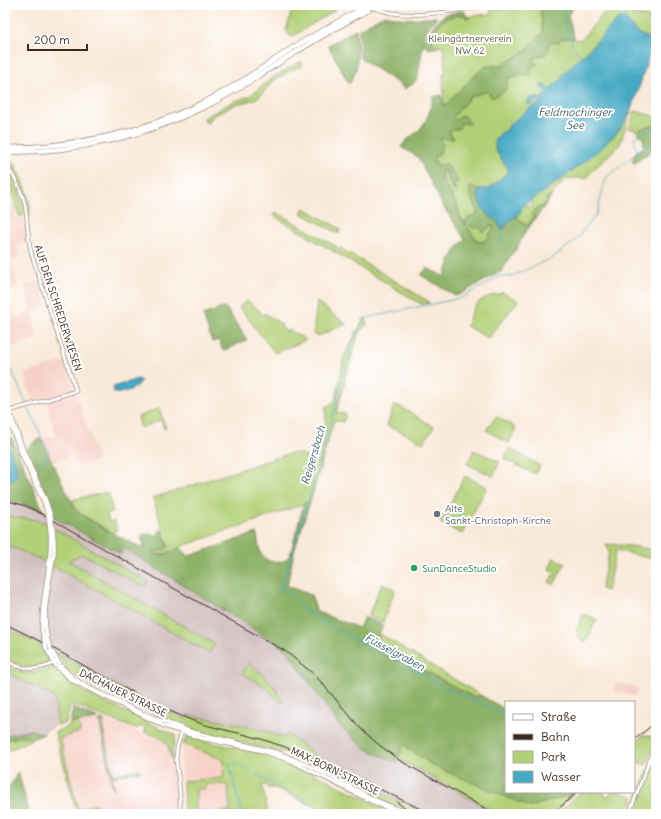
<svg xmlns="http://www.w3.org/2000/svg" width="661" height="819" font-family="Delius,sans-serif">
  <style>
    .built { fill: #f7d1c7 }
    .industrial { fill: #d2bfc0 }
    .green { fill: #b2d077; stroke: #767d4a }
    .forest { fill: #8db268; stroke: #646e43 }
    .water { fill: #44a9c4; stroke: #406a71 }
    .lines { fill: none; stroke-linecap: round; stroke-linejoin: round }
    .stream { stroke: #44a9c4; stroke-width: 1 }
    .secondary-casing { stroke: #9a8a7b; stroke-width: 4.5 }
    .primary-casing { stroke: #9a8a7b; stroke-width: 5 }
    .highway-casing { stroke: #9a8a7b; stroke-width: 6 }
    .secondary { stroke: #fff; stroke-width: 3 }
    .primary { stroke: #fff; stroke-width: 3.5 }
    .highway { stroke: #fff; stroke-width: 4.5 }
    .rail { stroke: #3b2a1e; stroke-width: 1 }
    .secondary-bridge-casing { stroke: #9a8a7b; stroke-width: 4.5; stroke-linecap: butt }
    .primary-bridge-casing { stroke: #9a8a7b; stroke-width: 5; stroke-linecap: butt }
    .secondary-bridge { stroke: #fff; stroke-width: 3 }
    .primary-bridge { stroke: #fff; stroke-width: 3.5 }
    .worship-dot { fill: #6b7280; stroke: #fff; stroke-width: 1.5 }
    .leisure-dot { fill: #2e9e5b; stroke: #fff; stroke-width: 1.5 }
    .labels { text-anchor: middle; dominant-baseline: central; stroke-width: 4; stroke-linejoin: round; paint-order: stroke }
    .park-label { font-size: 10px; fill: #5f5c39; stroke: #fff }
    .street-label { font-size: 10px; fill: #3b2a1e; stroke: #fff }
    .worship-label { font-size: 10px; fill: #5b616d; stroke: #fff; text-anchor: start }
    .leisure-label { font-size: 10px; fill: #27864d; stroke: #fff; text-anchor: start }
    .water-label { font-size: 11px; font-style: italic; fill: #3f6369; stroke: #fff }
  </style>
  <rect width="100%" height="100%" fill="#fff"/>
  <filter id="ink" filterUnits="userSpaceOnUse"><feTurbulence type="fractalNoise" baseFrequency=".025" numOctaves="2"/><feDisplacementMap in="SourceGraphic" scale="8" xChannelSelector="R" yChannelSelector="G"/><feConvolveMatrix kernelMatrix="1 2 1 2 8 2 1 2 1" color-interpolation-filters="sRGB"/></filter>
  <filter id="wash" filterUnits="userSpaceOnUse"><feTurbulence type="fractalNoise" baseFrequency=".012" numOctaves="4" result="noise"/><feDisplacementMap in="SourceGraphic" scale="16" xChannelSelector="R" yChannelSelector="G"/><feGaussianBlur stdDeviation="0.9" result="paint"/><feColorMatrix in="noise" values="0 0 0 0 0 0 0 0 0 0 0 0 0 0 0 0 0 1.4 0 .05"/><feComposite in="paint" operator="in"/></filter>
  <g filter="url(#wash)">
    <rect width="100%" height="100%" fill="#f9e9d8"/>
    <path class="built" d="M 5,183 L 17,217 L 25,220 L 27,242 L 15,246 L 19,258 L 10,261 L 18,287 L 7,291 L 5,284 Z
      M 39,281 L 47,306 L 32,312 L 38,339 L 5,350 L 5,311 L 13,307 L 16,317 L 32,312 L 24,285 Z
      M 65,361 L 98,460 L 77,467 L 73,456 L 52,462 L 43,438 L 56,435 L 45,398 L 32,401 L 24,374 Z
      M 616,682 L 639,688 L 636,696 L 614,691 Z
      M 97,719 L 103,719 L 157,739 L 158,737 L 166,742 L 170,748 L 171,757 L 173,757 L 176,814 L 98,814 L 96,804 L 78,810 L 60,737 L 80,732 L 79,721 Z
      M 183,744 L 229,762 L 241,814 L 184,814 L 183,786 L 180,763 Z"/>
    <path class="industrial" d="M 5,497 L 10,500 L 43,510 L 121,554 L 124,548 L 287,650 L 302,671 L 397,762 L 398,758 L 498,814 L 427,814 L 379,792 L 317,756 L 289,736 L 284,738 L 276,734 L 186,719 L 141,700 L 5,631 L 5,538 L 68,561 L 81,550 L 146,585 L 148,582 L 43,522 L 30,519 L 5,516 Z
      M 5,672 L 54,697 L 58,725 L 47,730 L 44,734 L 31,730 L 5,736 Z"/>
    <path class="green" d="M 293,5 L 339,5 L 339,6 L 335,10 L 293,36 L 290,36 L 286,31 Z
      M 531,5 L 540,5 L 543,33 L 521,54 L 502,65 L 491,66 L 473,77 L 444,107 L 443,74 L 446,73 L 443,46 L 431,48 L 431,30 L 444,15 L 464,13 L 465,17 L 491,14 L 491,10 Z
      M 612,5 L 622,5 L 623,8 L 631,9 L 632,14 L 650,17 L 652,31 L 651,40 L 635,31 L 624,17 L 619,18 L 585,54 L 580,57 L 565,75 L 562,77 L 563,78 L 549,90 L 547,88 L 548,92 L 541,99 L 538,99 L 536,97 L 529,105 L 537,100 L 541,103 C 536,105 515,119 512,124 C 508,128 508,130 502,132 L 495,150 L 507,167 L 509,171 L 489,189 L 522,207 L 525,205 L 527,207 L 532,204 L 531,201 L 583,163 L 607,140 L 614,136 L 631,111 L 620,144 L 592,171 L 587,178 L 575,178 L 565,180 L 551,195 L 549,195 C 547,205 540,208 531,213 L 534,217 L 527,227 L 492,231 L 485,241 L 478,242 L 460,216 L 458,207 L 443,180 L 441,171 L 445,171 L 452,189 L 456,193 L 447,164 L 438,166 L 433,158 L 439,154 L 439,138 L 454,138 L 449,132 L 456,120 L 453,117 L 470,97 L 487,91 L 492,98 L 508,78 L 531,74 L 531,60 C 540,56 544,50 550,43 C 556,37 573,38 581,40 L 606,10 L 612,7 Z
      M 300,62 L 302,62 L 302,66 L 293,69 L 272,82 L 260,96 L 253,100 L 236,104 L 213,116 L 208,123 L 205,122 L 204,118 L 234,101 L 250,96 L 273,77 Z
      M 635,111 L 656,117 L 656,126 L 654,125 L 638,131 L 629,128 Z
      M 6,159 L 16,164 L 17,172 L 20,173 C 25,183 33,207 29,217 C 27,209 26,201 24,192 C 20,180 13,170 6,159 Z
      M 5,166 L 10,177 L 9,172 C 19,183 23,201 24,215 L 22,216 L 22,217 L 19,216 L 12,193 L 13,187 L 9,184 L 9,178 L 5,172 Z
      M 304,208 L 340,229 L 339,234 L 301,213 Z
      M 276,212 L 337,247 L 336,253 L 274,216 Z
      M 340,248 L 428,301 L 429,303 L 421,304 L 338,254 Z
      M 502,292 L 518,301 L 488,338 L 466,326 C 470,320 471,310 476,305 C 482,298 491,295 500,294 Z
      M 247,301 L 260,311 L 260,313 L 262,315 L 264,313 L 282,325 L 281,327 L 287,332 L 290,330 L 306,340 L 275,353 L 239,307 Z
      M 317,302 L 346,324 L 318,336 L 314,335 L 313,333 Z
      M 364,318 L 366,319 L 367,324 L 358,336 L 344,381 L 345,382 L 336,413 L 346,414 L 343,422 L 334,420 L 310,502 L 180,547 C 170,553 161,557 150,552 L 163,550 L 168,547 L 153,498 L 291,453 L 302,454 L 317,463 L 325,435 L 326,407 L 334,402 L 336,397 L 344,357 Z
      M 394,405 L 401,407 L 434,427 L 423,443 L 409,435 L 387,426 Z
      M 159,408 L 166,428 L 164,429 L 161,420 L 141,428 L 138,417 Z
      M 496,416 L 516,428 L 509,443 L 486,430 Z
      M 510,448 L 540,466 L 535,474 L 504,459 Z
      M 474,450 L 500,462 L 493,476 L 467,464 Z
      M 465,476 L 487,487 L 462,534 L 440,523 Z
      M 108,492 L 113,512 L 107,514 L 109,522 L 114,521 L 117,530 L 112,533 L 76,511 L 72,500 Z
      M 5,516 L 30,519 L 43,522 L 148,582 L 145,587 L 82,554 L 69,561 L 215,644 L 209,653 L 46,562 L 5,544 Z
      M 606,544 L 630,546 L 656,550 L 656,560 L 616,550 L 607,591 L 601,589 L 609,552 Z
      M 554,558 L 565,564 L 554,585 L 549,582 L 553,575 L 555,576 L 556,573 L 549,569 Z
      M 382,583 L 395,590 L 383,622 L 368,616 Z
      M 583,614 L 597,619 L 586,642 L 580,639 L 576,630 Z
      M 5,628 L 42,645 L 48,660 L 47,661 L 48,664 C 32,669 17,669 5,656 Z
      M 380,634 L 482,696 L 473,697 L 375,644 Z
      M 55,652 L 142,700 L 186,719 L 188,715 C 220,722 253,724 284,738 L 287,734 L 317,756 L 379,792 L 427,814 L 413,814 L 376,799 L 301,760 L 283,753 L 189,730 L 189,728 L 167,720 L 94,687 L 78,678 L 66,668 Z
      M 248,663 C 260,671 269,679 277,691 L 277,693 L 284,701 L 282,703 L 264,686 L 242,673 Z
      M 5,664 C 27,678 31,672 54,668 C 75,691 103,702 131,714 C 146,721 160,729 176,735 L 172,752 L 173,757 L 171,758 C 168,738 162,738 144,732 L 147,730 L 142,726 L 137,728 L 133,728 L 74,705 L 70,707 L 66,723 L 58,725 L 54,697 L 5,672 Z
      M 79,721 L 80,732 L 60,738 L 78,809 L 96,804 L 98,814 L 77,814 L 55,732 L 69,726 L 70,723 Z
      M 643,735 L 656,738 L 646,765 L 634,761 L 634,743 Z
      M 23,736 L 32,739 L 5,752 L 5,740 Z
      M 187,736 L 203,741 L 258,752 L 288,761 L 397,814 L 323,814 L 322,810 L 275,788 L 268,788 L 266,785 L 262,785 L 268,813 L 217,814 L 217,812 L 230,811 L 228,785 C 220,785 214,783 206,784 L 206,789 L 196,789 L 196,813 L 208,812 L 208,814 L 184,814 L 183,781 L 223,778 L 224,760 L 183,744 L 184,741 L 187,740 Z
      M 403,745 L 436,767 L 530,807 L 571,795 L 576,792 L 553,814 L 498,814 L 398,758 Z
      M 651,762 L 656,763 L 656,814 L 631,814 Z
      M 580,792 L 605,792 L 604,796 L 609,797 L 611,792 L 620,792 L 634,797 L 629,808 L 624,814 L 558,814 Z"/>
    <path class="forest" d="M 540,5 L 571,5 L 572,10 L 568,15 L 574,38 L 561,39 L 559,42 L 555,43 L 552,42 L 548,47 L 549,50 L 544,56 L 540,55 L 532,60 L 537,64 L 531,67 L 531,74 L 508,78 L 506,90 L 492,98 L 487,91 L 470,97 L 453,117 L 456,120 L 463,115 L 471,124 L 461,123 L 459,129 L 451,130 L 449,132 L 454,139 L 439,138 L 443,145 L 439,154 L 433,158 L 438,166 L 447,164 L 458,181 L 454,186 L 456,194 L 453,189 L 446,171 L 441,171 L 443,180 L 458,207 L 460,217 L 478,242 L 485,241 L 494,227 L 491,225 L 488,229 L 483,232 L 479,227 L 474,229 L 465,222 L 469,217 L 475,216 L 476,213 L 479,213 L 470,195 L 470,187 L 479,189 C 476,204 486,214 497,221 L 502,230 L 512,218 L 517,217 L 527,226 L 534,217 L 531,213 L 538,207 L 543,207 L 548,201 L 546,198 L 549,195 L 552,196 L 524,234 L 516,250 L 511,255 L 502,271 L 458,295 L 455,296 L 421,275 L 427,268 L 445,277 C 448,263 454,249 465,239 L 443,206 L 418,157 L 401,147 C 406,139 413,136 420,129 C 427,121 432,107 433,97 L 441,95 L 444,106 L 473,77 L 485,67 L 502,65 L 521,54 L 543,33 Z
      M 461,11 L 465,12 L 467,17 L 470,18 L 466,18 L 463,15 C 448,15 440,21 432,34 L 433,45 L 437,45 L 438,47 L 430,49 L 423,45 L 417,79 L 413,84 L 404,89 L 399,84 L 360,58 L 359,29 L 384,15 L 405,19 L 437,17 L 428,28 L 422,40 L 422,43 C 436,24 435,15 461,11 Z
      M 356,29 C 357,48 361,68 349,84 L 328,45 Z
      M 654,125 L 656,126 L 656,147 L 635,163 L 632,162 L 636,152 L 644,147 L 643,138 L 637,133 L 641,129 Z
      M 222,308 L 226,308 L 247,340 L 223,351 L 219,340 L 212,342 L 203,315 Z
      M 5,437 L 11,437 L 43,510 L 5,499 L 5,482 L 15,479 L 9,449 L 5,446 Z
      M 38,439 L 41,439 L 52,462 L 76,511 L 104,529 L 144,549 L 142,536 L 143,534 L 159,535 L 159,531 L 162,530 L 168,547 L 164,550 L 151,552 C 160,558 171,552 180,547 L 189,556 L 257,533 C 259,552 261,565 284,561 L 290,555 L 304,503 L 310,502 L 294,552 L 287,586 L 311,595 L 317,612 L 359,628 L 364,617 L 383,625 L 375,644 L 473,697 L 482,696 L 506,710 L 506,792 L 574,792 L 571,795 L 530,807 L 436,767 L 403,745 L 397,763 L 363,747 L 338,724 L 287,650 L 124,548 L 121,554 L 55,518 L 49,500 L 26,449 Z
      M 73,708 L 97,718 L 97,719 L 70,723 Z
      M 103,719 L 104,720 L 103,729 L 113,775 L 138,769 L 141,770 L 141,771 L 112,777 L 114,788 L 113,789 L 100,725 L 100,720 Z
      M 31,730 L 44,734 L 32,739 L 23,736 L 5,740 L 5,736 Z
      M 18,772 L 30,814 L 5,814 L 5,795 Z"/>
    <path class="water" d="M 624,17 L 635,31 L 651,40 L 652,42 L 651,45 L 652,47 C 641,75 634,122 609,140 L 607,140 L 607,143 L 583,163 L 522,207 C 521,215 516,215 511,220 C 507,222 505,228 502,230 L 497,221 L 488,215 L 481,206 L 478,195 L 479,189 L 489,189 L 509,171 L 507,167 L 495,150 L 495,139 L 502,132 L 508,129 L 509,125 L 530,108 L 541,103 L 537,100 L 529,105 L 527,103 L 529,99 L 535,97 L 538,99 L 541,99 L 547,92 L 540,87 L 542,85 L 545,85 L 549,90 L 563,78 L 561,76 C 568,71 578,57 585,54 L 619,18 Z
      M 137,379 L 139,379 L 141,381 C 137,389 122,394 114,393 L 113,387 Z
      M 5,446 L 9,449 L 18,469 L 15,479 L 5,482 Z"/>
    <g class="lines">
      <path class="stream" d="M 562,5 L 567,33 L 571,39 L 572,45 L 581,56
        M 637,152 L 634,138 C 639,133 649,130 656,129
        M 499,245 L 503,231
        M 5,355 L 26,403
        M 29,409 L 42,437
        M 39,466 L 49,452 L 43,440
        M 449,514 L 451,523 L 456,524 L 461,514 L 458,507
        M 281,588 L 286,589
        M 286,590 L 305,611 L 352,638 L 413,669 L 448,689 L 506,714
        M 278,593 L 290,561 L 320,462 L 354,338 L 366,318 L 461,298 L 500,276 L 510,277 L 554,257 L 576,240 L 597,213 L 604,185 L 607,177 L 644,147 L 656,141
        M 230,762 L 230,768 L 242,814
        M 234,763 L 254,773
        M 255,774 L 292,794
        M 295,795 L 332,814"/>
    </g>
  </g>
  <g filter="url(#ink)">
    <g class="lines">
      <defs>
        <path id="secondary" d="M 392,13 C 426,18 458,9 492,5
          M 5,163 C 14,176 22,189 25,205 C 28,222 27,238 32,255 L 76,391 L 6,412
          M 5,658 C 20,672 39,671 56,662
          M 180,814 L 180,793 L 176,758 L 177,748 L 182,731
          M 629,814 L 656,743"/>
        <path id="primary" d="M 5,399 L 24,452 L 46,501 L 51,516
          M 5,410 L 21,453 L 44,502 L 48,515
          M 46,648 L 56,666 L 71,680 L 164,726 L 201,738 L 259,750 L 289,760 L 375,803 L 401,814
          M 51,650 L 60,665 L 72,677 L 85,686 L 144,714 L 189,731 L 279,753 L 310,766 L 376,800 L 409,814"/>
        <path id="highway" d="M 5,148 C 71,147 136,135 196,106 C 231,90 262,68 294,47 C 318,33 343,19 368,5
          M 5,152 C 76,153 147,136 210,104 C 240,89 267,70 296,52 C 322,35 350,20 377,5"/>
      </defs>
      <use href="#secondary" class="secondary-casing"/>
      <use href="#primary" class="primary-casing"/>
      <use href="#highway" class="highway-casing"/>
      <use href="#secondary" class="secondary"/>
      <use href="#primary" class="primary"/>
      <use href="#highway" class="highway"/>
      <path class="rail" d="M 5,500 L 26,506 L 44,515 L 285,651 L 315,675 L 361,729 L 378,744 L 399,760 L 495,814
        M 5,624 C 69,653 125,694 191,720 C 217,730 246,733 273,743 C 299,751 323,763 348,775 C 376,787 403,800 430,814
        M 634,740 L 656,722
        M 397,802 L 412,814
        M 553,814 L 577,792"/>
      <defs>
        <path id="secondary-bridge" d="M 362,5 L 392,13"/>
        <path id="primary-bridge" d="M 46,648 L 42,631 L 42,622 C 43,584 56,554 48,515
          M 51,650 C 38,618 50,585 54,553 C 55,541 53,528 51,516"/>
      </defs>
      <use href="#secondary-bridge" class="secondary-bridge-casing"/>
      <use href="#primary-bridge" class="primary-bridge-casing"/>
      <use href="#secondary-bridge" class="secondary-bridge"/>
      <use href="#primary-bridge" class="primary-bridge"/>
    </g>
  </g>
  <circle class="worship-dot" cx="437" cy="514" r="4"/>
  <circle class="leisure-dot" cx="414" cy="568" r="4"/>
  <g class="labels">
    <g class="park-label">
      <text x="470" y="38">Kleingärtnerverein<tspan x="470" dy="12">NW 62</tspan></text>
    </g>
    <g class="street-label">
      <text transform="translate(58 308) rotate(72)">AUF DEN SCHREDERWIESEN</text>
      <text transform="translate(123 693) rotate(26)">DACHAUER STRASSE</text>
      <text transform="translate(335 771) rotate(26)">MAX-BORN-STRASSE</text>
    </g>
    <g class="worship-label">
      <text x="445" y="508">Alte<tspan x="445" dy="12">Sankt-Christoph-Kirche</tspan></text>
    </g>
    <g class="leisure-label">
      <text x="422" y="568">SunDanceStudio</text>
    </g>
    <g class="water-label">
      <text x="575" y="112">Feldmochinger<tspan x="575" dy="13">See</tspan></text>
      <text transform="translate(313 455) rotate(-74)">Reigersbach</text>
      <text transform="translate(395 652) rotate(28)">Füsselgraben</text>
    </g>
  </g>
  <rect width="661" height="819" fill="none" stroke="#fff" stroke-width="20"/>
  <rect x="505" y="701" width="130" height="92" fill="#ffffff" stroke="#b1aaa5"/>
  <rect x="513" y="714" width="20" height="6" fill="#ffffff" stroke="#b1aaa5"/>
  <text x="541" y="721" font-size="12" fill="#3b2a1e">Straße</text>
  <rect x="513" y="734" width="20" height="6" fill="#3b2a1e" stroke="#b1aaa5"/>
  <text x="541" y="741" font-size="12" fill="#3b2a1e">Bahn</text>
  <rect x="513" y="751" width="20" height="12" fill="#b2d077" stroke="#b1aaa5"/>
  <text x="541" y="761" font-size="12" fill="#3b2a1e">Park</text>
  <rect x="513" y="771" width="20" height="12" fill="#44a9c4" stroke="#b1aaa5"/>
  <text x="541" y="781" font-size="12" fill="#3b2a1e">Wasser</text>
  <path d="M28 44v6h59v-6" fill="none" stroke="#3b2a1e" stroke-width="2"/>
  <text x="34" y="44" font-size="12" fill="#3b2a1e" stroke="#ffffff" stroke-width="3" paint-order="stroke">200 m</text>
</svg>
